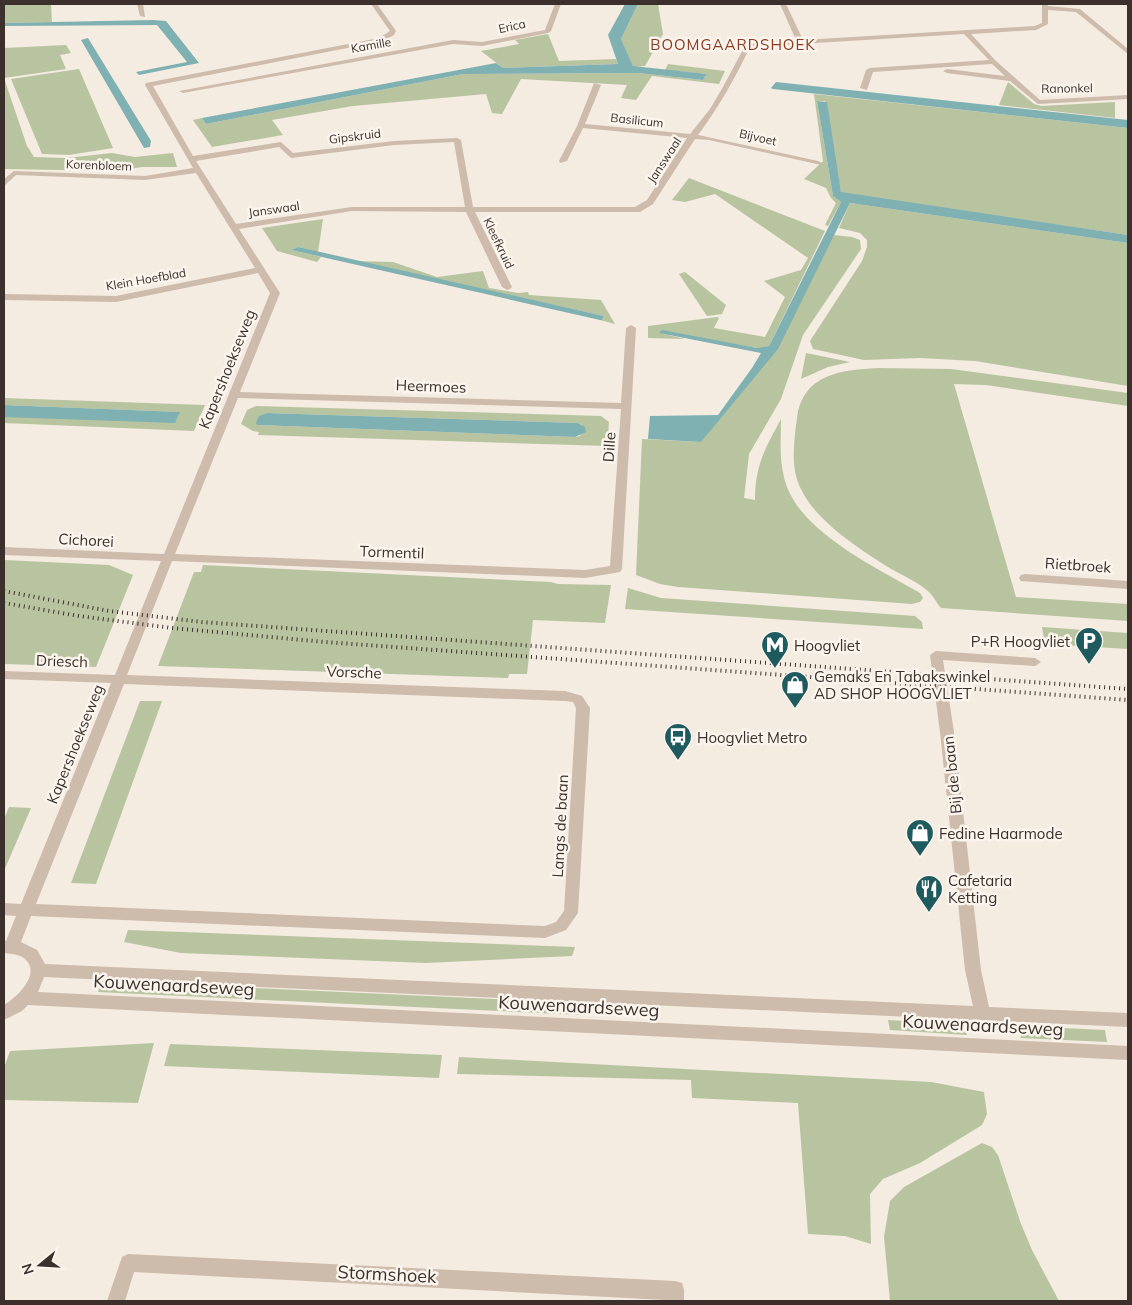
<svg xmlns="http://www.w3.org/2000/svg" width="1132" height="1305" font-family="Mulish,sans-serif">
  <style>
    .green { fill: #b8c4a0; fill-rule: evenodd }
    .water { fill: #7fb0b2 }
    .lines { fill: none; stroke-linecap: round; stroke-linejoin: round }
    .minor { fill: #cdbbac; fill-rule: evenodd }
    .rail { stroke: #3b302b; stroke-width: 4; stroke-dasharray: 1 4; stroke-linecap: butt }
    .labels { text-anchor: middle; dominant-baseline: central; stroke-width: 5; stroke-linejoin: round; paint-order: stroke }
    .far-street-label { font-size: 12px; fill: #3b302b; stroke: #fbf5ee }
    .far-quarter-label { font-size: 15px; letter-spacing: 1px; fill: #8c3b22; stroke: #fbf5ee }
    .street-label { font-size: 15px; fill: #3b302b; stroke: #fbf5ee }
    .poi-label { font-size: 15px; fill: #3b302b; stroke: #fbf5ee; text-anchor: start }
    .near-street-label { font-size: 18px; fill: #3b302b; stroke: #fbf5ee }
  </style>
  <rect width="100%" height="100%" fill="#f4ebe1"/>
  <path class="green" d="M 51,4 L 52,22 L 4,23 L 4,5 Z
    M 638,4 L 658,4 L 663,34 L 645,66 L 633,67 L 621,39 Z
    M 548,34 L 559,61 L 616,59 L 618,64 L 503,68 L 481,51 L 519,44 L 515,40 Z
    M 66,45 L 71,53 L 60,55 L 66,69 L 4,78 L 4,48 Z
    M 668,64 L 725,71 L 719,84 L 652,76 L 636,100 L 621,98 L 627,85 L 521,79 L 502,114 L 492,113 L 486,94 L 353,106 L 272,120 L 283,135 L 212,147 L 193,120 L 202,118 L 206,124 L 463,74 L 638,73 L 703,80 L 707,74 L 665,70 Z
    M 79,69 L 113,148 L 69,155 L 42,154 L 11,79 Z
    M 4,78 L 27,146 L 34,157 L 66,158 L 112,153 L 135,157 L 173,153 L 177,167 L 142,167 L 117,171 L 4,169 Z
    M 1008,82 L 1034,104 L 1041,106 L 1115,102 L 1115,118 L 999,105 Z
    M 814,94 L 1128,128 L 1128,235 L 847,194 L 841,192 L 825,101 L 817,101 L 833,196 L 841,202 L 828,226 L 825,225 L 836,203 L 831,198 L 826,188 L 804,179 L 823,161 Z
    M 689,178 L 825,231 L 769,346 L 758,348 L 660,333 L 685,339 L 648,338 L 648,326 L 717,317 L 719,318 L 714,328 L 765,337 L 785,297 L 764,281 L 801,270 L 808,258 L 715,194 L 685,202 L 672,200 Z
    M 850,203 L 1128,243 L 1128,386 L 975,361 L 920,358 L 864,360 L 813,349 L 810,341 L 862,261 L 867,247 L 867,240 L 860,233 L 839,228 Z
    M 323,219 L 318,252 L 298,247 L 291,250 L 321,257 L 317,262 L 277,251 L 262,228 Z
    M 834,235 L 852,237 L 860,240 L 861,249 L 803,335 L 781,399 L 749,454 L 744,498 L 755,500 C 755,465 765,449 781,419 C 781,438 779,458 784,477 C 796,531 876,567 920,593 L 923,598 L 920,602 L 912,604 L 678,587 L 660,584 L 636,575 L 642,439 L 701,442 L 794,313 Z
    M 355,261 L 393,262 L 437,277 L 483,271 L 489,288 L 518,293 L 528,292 L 529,295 L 601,300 L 615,324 L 600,320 L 602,320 L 604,316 Z
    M 685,272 L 726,305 L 722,314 L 707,316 L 679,274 Z
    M 806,353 L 850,362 L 828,367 L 801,379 Z
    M 878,368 L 951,369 L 1128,393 L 1128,406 L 986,385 L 954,384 L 1016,597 L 1128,604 L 1128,621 L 941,608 C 937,604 934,597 930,593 C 919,582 901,575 888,567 C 859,549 816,521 801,489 C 790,469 794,440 797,418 C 803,374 841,370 878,368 Z
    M 4,398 L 205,405 L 194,431 L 4,423 L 4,417 L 179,412 L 4,405 Z
    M 256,406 L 601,416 L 609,422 L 607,446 L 258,435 L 259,432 L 253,431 L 241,424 L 247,410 ZM 267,413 L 578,423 L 582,425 L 580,436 L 575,437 L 257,425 Z
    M 4,560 L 109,565 L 133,575 L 96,667 L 4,664 Z
    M 203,565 L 551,582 L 558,584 L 611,585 L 605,623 L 533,620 L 527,674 L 509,674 L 508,678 L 158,666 L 194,572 L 201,572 Z
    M 628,588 L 661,598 L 915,616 L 922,622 L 923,629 L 625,609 Z
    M 1042,627 L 1128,633 L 1128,649 L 1045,644 Z
    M 140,701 L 162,701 L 96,884 L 71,883 Z
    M 9,807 L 31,808 L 4,871 L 4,819 Z
    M 128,930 L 575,947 L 572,956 L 426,963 L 181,953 L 124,942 Z
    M 102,981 L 582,1003 L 581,1015 L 98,992 Z
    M 888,1020 L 966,1024 L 967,1035 L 890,1030 Z
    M 1019,1026 L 1105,1030 L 1107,1042 L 1021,1038 Z
    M 154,1043 L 138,1103 L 4,1100 L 4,1068 L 10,1051 Z
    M 170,1044 L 442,1055 L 439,1078 L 164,1066 Z
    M 459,1057 L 931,1082 L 984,1092 L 987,1114 L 982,1125 L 920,1163 L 883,1179 L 870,1194 L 871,1244 L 845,1236 L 808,1234 L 798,1103 L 692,1098 L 691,1080 L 457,1074 Z
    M 982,1143 L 992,1147 L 998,1155 L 1021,1224 L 1032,1250 L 1059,1301 L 890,1301 L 884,1237 L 890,1201 L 904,1187 Z"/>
  <path class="water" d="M 625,4 L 638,4 L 621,39 L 633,66 L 707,74 L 703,80 L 638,73 L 463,74 L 206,124 L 202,118 L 496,63 L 503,68 L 618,64 L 608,35 Z
    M 153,20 L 166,21 L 199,63 L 139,75 L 136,72 L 187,62 L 157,25 L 4,26 L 4,23 Z
    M 88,38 L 151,141 L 150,147 L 144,148 L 81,40 Z
    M 776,82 L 1128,120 L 1128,128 L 773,89 L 771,88 Z
    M 817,101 L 827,102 L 841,192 L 1128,235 L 1128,243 L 850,203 L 778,349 L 701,442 L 648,439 L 650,416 L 718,415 L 752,368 L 761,353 L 659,333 L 662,330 L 757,348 L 769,346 L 841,202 L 833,196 Z
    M 298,247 L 604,316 L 602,320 L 600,320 L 291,250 Z
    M 4,405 L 180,412 L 175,423 L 4,417 Z
    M 267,413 L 578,423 L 585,427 L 586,432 L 575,437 L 257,425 L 256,423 L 259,416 Z"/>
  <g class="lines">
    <path class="minor" d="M 137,4 L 143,4 L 145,17 L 140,16 Z
      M 371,4 L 377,4 L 396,31 L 394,35 L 383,41 L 153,86 L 193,156 L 281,142 L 293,153 L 394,141 L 457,138 L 461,140 L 473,207 L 635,207 L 647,200 L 687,138 L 583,128 L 567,161 L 560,163 L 559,161 L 577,126 L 594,83 L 601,85 L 585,124 L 690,134 L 710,109 L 723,87 L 746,44 L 796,40 L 780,4 L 786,4 L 803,40 L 1035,26 L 1042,23 L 1042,4 L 1048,4 L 1048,6 L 1080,9 L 1128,49 L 1128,54 L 1076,12 L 1048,10 L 1048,24 L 1036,30 L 971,34 L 996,61 L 1040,100 L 1128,95 L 1128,99 L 1038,104 L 1010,81 L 947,73 L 943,71 L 947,69 L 1005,76 L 992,64 L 873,72 L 867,90 L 860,88 L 866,70 L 870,68 L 989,60 L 964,34 L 750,47 C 735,78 719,107 698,135 L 818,161 L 822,163 L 821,165 L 709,140 L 695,139 L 653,204 L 640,212 L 475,212 L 512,287 L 510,289 L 507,290 L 502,287 L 466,212 L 352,211 L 239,229 L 280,293 L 240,392 L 621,403 L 626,328 L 631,325 L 636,328 L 622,569 L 620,572 L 585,578 L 172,561 L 127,675 L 565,691 L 582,696 L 590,708 L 578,913 L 566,930 L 545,938 L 31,916 L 21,942 L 37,950 L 45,964 L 973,1006 L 965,970 L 940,732 L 930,655 L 936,651 L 1035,658 L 1041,662 L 1035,666 L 943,660 L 954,732 L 981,970 L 989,1007 L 1128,1013 L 1128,1027 L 44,977 L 38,992 L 1128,1046 L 1128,1060 L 28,1005 L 22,1011 L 4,1020 L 4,1005 C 16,998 41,975 26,960 C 21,954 11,954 4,953 L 4,941 L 6,941 L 16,916 L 4,915 L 4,903 L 21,904 L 111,683 L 4,679 L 4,671 L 115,675 L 161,561 L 4,555 L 4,547 L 164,554 L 270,293 L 258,273 L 116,302 L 4,300 L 4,294 L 116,296 L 255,268 L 196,173 L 145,180 L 16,175 L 4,186 L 4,179 L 14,171 L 145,176 L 193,168 L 145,85 L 146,83 L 379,38 L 390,31 ZM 454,142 L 465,207 L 352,207 L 236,224 L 196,161 L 279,147 L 291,158 L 394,145 ZM 238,398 L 621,409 L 610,566 L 585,570 L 175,554 ZM 124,684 L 565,701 L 573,702 L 576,708 L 564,911 L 556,922 L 545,926 L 36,904 Z
      M 555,4 L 561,4 L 551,31 L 548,33 L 482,46 L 453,44 L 183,93 L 179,91 L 453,40 L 482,42 L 545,30 Z
      M 1025,574 L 1128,581 L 1128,589 L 1021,581 L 1019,578 L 1021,575 Z
      M 128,1254 L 675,1281 L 682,1283 L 684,1290 L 684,1301 L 134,1272 L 125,1301 L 107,1301 L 122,1257 Z"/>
    <path class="rail" d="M 4,591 L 109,611 L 202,622 L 1128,689
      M 4,603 L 79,616 L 172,628 L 325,642 L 1128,700"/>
  </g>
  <defs>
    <symbol id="parking-pin" viewBox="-11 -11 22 30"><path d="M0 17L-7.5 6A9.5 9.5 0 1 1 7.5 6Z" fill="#1f5a5e" stroke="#fbf5ee"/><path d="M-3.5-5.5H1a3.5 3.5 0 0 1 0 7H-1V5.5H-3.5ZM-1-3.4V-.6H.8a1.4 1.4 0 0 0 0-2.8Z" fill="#fff"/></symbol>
    <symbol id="metro-pin" viewBox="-11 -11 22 30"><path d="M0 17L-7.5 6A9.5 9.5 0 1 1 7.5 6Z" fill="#1f5a5e" stroke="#fbf5ee"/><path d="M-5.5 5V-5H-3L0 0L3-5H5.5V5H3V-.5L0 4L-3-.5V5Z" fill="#fff"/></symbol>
    <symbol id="shop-pin" viewBox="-11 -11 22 30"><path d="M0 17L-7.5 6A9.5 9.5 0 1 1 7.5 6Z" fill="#1f5a5e" stroke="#fbf5ee"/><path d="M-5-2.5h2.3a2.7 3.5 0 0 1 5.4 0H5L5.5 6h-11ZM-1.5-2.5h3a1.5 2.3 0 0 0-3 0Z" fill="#fff"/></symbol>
    <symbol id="bus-pin" viewBox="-11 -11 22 30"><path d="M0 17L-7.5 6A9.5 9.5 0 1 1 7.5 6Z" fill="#1f5a5e" stroke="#fbf5ee"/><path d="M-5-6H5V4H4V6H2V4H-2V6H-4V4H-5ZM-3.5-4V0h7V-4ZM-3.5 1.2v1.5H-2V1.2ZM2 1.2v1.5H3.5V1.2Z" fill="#fff"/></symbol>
    <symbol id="restaurant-pin" viewBox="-11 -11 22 30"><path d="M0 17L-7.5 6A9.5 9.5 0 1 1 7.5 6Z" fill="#1f5a5e" stroke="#fbf5ee"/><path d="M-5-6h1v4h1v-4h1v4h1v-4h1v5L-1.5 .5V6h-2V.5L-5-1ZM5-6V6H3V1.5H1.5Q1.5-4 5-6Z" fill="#fff"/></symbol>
  </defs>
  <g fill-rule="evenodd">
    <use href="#parking-pin" x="1073" y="625" width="32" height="43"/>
    <use href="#metro-pin" x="759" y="629" width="32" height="43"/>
    <use href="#shop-pin" x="779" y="669" width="32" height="43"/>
    <use href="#bus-pin" x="662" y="721" width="32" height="43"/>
    <use href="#shop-pin" x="904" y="817" width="32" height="43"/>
    <use href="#restaurant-pin" x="913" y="873" width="32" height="43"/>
  </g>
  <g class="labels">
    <g class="far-street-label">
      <text transform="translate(512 26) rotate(-12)">Erica</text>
      <text transform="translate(371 45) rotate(-10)">Kamille</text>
      <text transform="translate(1067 88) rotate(-1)">Ranonkel</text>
      <text transform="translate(637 120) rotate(6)">Basilicum</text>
      <text transform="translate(355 136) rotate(-7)">Gipskruid</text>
      <text transform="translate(758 137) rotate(13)">Bijvoet</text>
      <text transform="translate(664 160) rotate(-57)">Janswaal</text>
      <text transform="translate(99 165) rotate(2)">Korenbloem</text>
      <text transform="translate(274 209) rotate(-8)">Janswaal</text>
      <text transform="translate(499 243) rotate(64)">Kleefkruid</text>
      <text transform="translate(146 279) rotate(-10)">Klein Hoefblad</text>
    </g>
    <g class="far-quarter-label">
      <text x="733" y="44">BOOMGAARDSHOEK</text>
    </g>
    <g class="street-label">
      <text transform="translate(227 369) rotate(-68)">Kapershoekseweg</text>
      <text transform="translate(431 386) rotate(2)">Heermoes</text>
      <text transform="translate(609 447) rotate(-86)">Dille</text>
      <text transform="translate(86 540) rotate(3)">Cichorei</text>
      <text transform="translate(392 552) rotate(2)">Tormentil</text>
      <text transform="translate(1078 565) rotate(4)">Rietbroek</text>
      <text transform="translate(62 661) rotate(2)">Driesch</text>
      <text transform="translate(354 672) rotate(2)">Vorsche</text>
      <text transform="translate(75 744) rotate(-68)">Kapershoekseweg</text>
      <text transform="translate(952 775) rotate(-96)">Bij de baan</text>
      <text transform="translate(560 826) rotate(-87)">Langs de baan</text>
    </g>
    <g class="poi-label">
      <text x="1070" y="641" text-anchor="end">P+R Hoogvliet</text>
      <text x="794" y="645">Hoogvliet</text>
      <text x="814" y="676">Gemaks En Tabakswinkel<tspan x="814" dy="17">AD SHOP HOOGVLIET</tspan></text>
      <text x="697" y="737">Hoogvliet Metro</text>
      <text x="939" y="833">Fedine Haarmode</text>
      <text x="948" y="880">Cafetaria<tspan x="948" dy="17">Ketting</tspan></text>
    </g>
    <g class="near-street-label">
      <text transform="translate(174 985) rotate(3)">Kouwenaardseweg</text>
      <text transform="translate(579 1006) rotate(3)">Kouwenaardseweg</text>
      <text transform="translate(983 1025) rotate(3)">Kouwenaardseweg</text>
      <text transform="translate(387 1274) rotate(3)">Stormshoek</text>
    </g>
  </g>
  <rect width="1132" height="1305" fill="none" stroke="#3b302b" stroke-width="10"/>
  <g transform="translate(40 1265) rotate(252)" stroke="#fbf5ee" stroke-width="4" paint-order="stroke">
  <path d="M0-4L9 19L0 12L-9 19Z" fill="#3b302b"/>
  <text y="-8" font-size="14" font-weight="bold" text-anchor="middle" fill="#3b302b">N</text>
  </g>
</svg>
